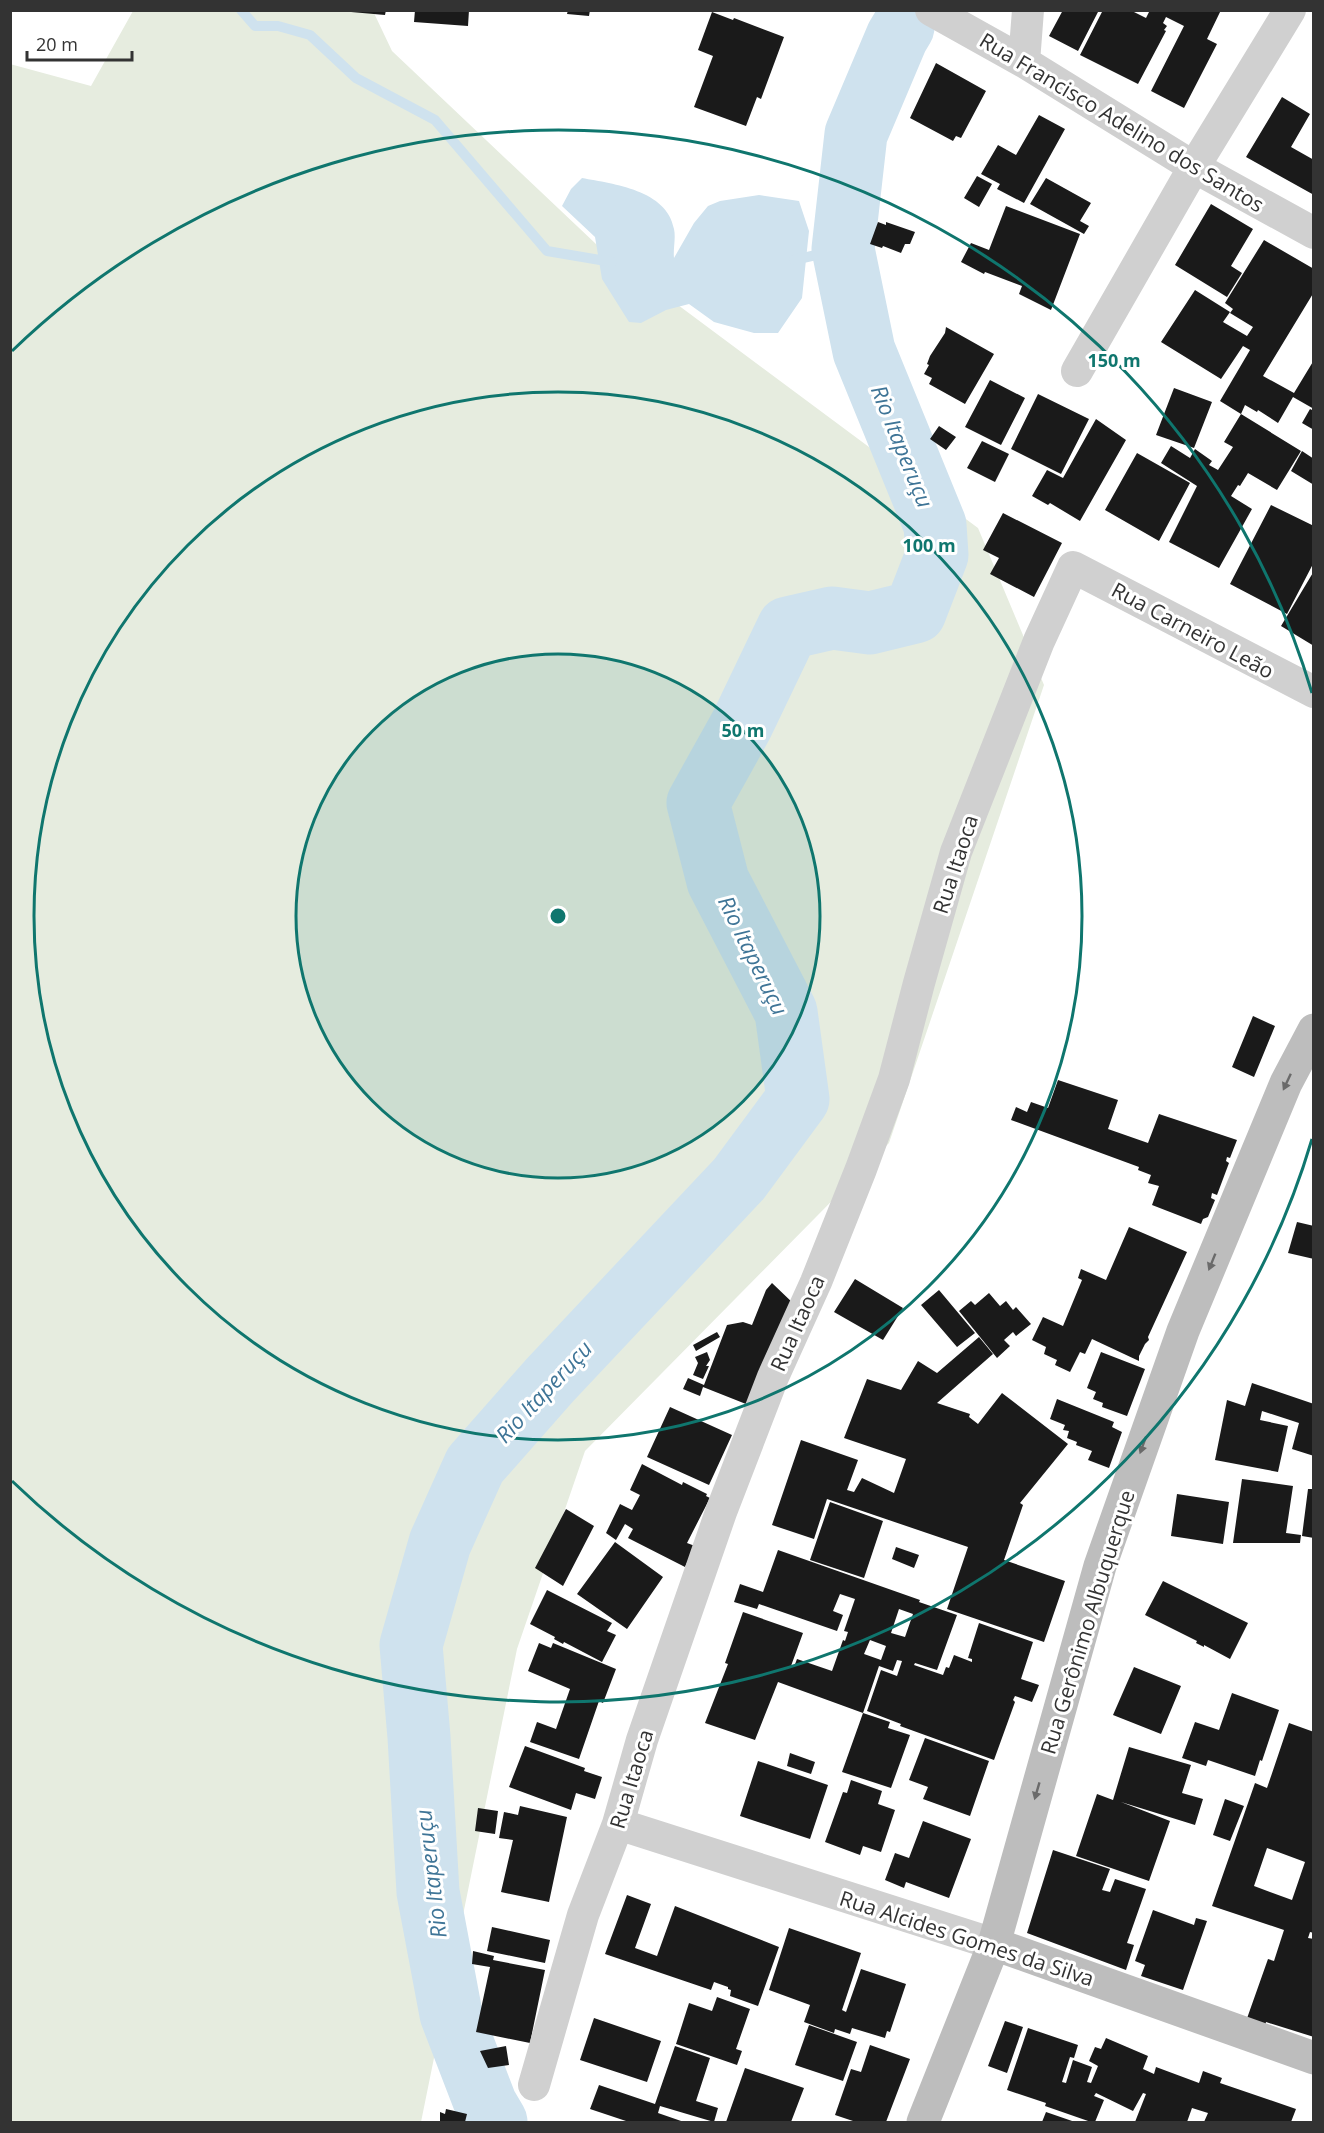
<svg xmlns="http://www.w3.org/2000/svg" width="1324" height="2133" font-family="'Open Sans',sans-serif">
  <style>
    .green { fill: #e6ecdf }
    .water { fill: #cfe2ee }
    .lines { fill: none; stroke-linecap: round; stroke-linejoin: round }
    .stream { stroke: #cfe2ee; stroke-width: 10 }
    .river { stroke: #cfe2ee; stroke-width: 63 }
    .building { fill: #1a1a1a; fill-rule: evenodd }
    .street { stroke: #d0d0d0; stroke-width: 32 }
    .secondary { stroke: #bdbdbd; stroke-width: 33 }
    .oneway { fill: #6a6a6a }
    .ring { fill: none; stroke: #0f766e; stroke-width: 3 }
    .labels { text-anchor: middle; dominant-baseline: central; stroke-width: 6; stroke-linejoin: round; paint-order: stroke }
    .street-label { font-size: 21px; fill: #333; stroke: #fff }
    .water-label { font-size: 22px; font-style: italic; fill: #3f7597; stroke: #fff }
    .centre { fill: #0f766e; stroke: #fff; stroke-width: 3 }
    .ring-label { font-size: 18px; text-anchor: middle; font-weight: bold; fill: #0f766e; stroke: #fff; stroke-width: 6; stroke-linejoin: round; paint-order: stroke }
  </style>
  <rect width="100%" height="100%" fill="#fff"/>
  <path class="green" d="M 133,11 L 373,11 L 392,51 L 596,244 L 978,528 L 1044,685 L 889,1143 L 585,1451 L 517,1649 L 421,2122 L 11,2122 L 10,64 L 91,86 Z"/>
  <path class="water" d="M 582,178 C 614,184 667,190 674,229 C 676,238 673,249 674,258 L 694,223 L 708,206 L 720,201 L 759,195 L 799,201 L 809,231 L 802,298 L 778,333 L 754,333 L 714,322 L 689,304 L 666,310 L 641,323 L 629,322 L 602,279 L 595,237 L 562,206 L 571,189 Z"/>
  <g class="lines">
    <path class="stream" d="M 241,10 L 255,26 L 278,26 L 310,35 L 356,78 L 435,120 L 547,251 L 612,262
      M 794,260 L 843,249"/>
    <path class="river" d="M 496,2122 L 486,2105 L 451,2014 L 428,1892 L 419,1737 L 411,1645 L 440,1543 L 475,1465 L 550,1380 L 739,1179 L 798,1099 L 786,1012 L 718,881 L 698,803 L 742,724 L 788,628 L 832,618 L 870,623 L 915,612 L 937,555 L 935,525 L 864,351 L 843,249 L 856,134 L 897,37 L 903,27"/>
  </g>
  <path class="building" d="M 351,10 L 386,10 L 385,15 L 351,12 Z
    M 415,10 L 469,10 L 468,26 L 414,22 Z
    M 568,10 L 590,10 L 589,16 L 567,14 Z
    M 1063,10 L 1099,10 L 1078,51 L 1049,36 Z
    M 1103,10 L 1130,10 L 1146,18 L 1150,10 L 1221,10 L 1207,39 L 1217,44 L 1184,108 L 1151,91 L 1184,26 L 1166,17 L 1163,23 L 1167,26 L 1164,30 L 1166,31 L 1138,84 L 1080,55 Z
    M 712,12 L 733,20 L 734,18 L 784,37 L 761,99 L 757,97 L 746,126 L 694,107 L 713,56 L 698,50 Z
    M 936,63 L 986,91 L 961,138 L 956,136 L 953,141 L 910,118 Z
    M 1282,97 L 1310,114 L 1291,147 L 1314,160 L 1314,195 L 1246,157 Z
    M 1039,115 L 1065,129 L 1024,203 L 997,189 L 1000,184 L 981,174 L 998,145 L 1016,155 Z
    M 977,176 L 992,184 L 979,207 L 964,198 Z
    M 1046,178 L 1091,203 L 1080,221 L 1089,226 L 1084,234 L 1030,204 Z
    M 1211,204 L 1253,229 L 1231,266 L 1242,273 L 1227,297 L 1175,265 Z
    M 1006,206 L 1080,234 L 1051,310 L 1019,294 L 1022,286 L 985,272 L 984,274 L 961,262 L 971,243 L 989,250 Z
    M 878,222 L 886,225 L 886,222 L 915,232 L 910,244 L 905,244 L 901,253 L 883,246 L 882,248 L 870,244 Z
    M 1264,240 L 1314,269 L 1314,292 L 1263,376 L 1294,393 L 1314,360 L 1314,409 L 1293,397 L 1278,423 L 1258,410 L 1257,412 L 1245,405 L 1241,414 L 1301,451 L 1277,490 L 1248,473 L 1240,486 L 1238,485 L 1231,496 L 1252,509 L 1219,568 L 1169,542 L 1197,486 L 1161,463 L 1171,446 L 1190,458 L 1195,449 L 1212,461 L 1209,465 L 1218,470 L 1233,447 L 1224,442 L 1241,414 L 1220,401 L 1250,350 L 1243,346 L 1221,379 L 1161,342 L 1195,290 L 1230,312 L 1223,322 L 1247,336 L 1253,327 L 1230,313 L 1233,309 L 1225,303 Z
    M 946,327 L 994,354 L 965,404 L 929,384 L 932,378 L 924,374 L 929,365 L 927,364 L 930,356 L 945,333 Z
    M 990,380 L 1025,398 L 1001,445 L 965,427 Z
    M 1174,388 L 1212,402 L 1194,448 L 1156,435 Z
    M 1038,394 L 1089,419 L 1061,474 L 1011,449 Z
    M 1310,409 L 1314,411 L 1314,430 L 1302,423 Z
    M 1096,419 L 1126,440 L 1080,521 L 1050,503 L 1048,505 L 1032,496 L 1047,470 L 1063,478 Z
    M 939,426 L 956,437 L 946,450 L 930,439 Z
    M 982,441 L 1009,454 L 995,482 L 967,468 Z
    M 1302,451 L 1314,459 L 1314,485 L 1291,471 Z
    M 1137,453 L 1190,483 L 1159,541 L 1105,510 Z
    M 1271,505 L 1314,526 L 1314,562 L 1287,614 L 1230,584 Z
    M 1003,513 L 1062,543 L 1034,597 L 990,574 L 999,558 L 983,550 Z
    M 1314,571 L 1314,646 L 1281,626 Z
    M 1253,1016 L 1275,1026 L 1254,1077 L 1232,1067 Z
    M 1058,1080 L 1118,1100 L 1108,1129 L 1148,1143 L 1159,1114 L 1237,1140 L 1230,1158 L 1227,1157 L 1226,1161 L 1229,1163 L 1217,1195 L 1212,1193 L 1211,1198 L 1215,1200 L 1208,1217 L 1203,1219 L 1201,1224 L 1152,1205 L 1159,1186 L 1148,1183 L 1151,1175 L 1138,1170 L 1139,1167 L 1011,1120 L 1016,1107 L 1027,1112 L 1031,1102 L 1048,1108 Z
    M 1297,1222 L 1314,1226 L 1314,1259 L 1288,1253 Z
    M 1129,1227 L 1187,1252 L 1148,1337 L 1149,1340 L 1145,1344 L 1139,1356 L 1139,1361 L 1092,1339 L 1085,1354 L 1080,1352 L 1070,1372 L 1055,1365 L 1057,1360 L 1044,1354 L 1046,1347 L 1032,1340 L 1043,1317 L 1063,1326 L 1082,1280 L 1078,1278 L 1081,1269 L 1106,1280 Z
    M 855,1279 L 903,1308 L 883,1340 L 834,1312 Z
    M 772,1283 L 795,1305 L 751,1406 L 703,1387 L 700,1396 L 683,1389 L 688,1378 L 704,1385 L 727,1325 L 743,1322 L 752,1325 L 766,1290 Z
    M 939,1290 L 975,1333 L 957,1347 L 921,1305 Z
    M 989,1293 L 1000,1306 L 1006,1301 L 1013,1310 L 1016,1307 L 1031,1324 L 1016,1336 L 1013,1332 L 1004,1340 L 1010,1346 L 997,1358 L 959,1311 L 971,1301 L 975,1305 Z
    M 717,1332 L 720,1337 L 696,1351 L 693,1345 Z
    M 979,1337 L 993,1354 L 937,1403 L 970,1414 L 969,1417 L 978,1424 L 1002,1393 L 1068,1444 L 1020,1503 L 1023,1505 L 1004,1560 L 1065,1581 L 1044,1642 L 947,1609 L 968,1547 L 827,1499 L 814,1539 L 772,1525 L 801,1440 L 858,1460 L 847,1490 L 854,1492 L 862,1478 L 894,1493 L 906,1459 L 844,1438 L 867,1379 L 901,1390 L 918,1361 L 937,1373 Z
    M 707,1352 L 710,1360 L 706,1366 L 709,1366 L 703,1379 L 693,1375 L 698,1363 L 695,1357 Z
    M 1101,1352 L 1145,1369 L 1127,1416 L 1102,1407 L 1103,1403 L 1093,1399 L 1096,1392 L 1087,1388 Z
    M 1252,1383 L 1314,1404 L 1314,1456 L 1292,1449 L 1299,1423 L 1262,1411 L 1260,1420 L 1288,1426 L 1278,1472 L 1215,1460 L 1227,1400 L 1245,1406 Z
    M 1057,1399 L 1114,1422 L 1112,1427 L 1122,1432 L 1109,1468 L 1088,1460 L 1092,1451 L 1076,1445 L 1077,1442 L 1067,1438 L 1069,1431 L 1063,1430 L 1065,1425 L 1050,1419 Z
    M 670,1407 L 732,1435 L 709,1485 L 647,1457 Z
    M 642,1464 L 682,1485 L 683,1482 L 707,1494 L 706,1496 L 710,1498 L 687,1543 L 695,1546 L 685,1567 L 628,1538 L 633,1529 L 625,1524 L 616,1540 L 606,1533 L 620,1504 L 632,1510 L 640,1495 L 630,1490 Z
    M 1242,1479 L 1293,1486 L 1286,1533 L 1301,1535 L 1300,1543 L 1233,1543 Z
    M 1308,1489 L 1314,1489 L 1314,1538 L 1302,1536 Z
    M 1177,1494 L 1229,1502 L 1223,1544 L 1171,1536 Z
    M 830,1502 L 883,1521 L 864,1578 L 810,1560 Z
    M 566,1509 L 594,1526 L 563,1586 L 535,1568 Z
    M 615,1542 L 663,1577 L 627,1629 L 577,1594 Z
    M 896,1547 L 919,1555 L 914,1568 L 892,1559 Z
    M 778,1550 L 920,1600 L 919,1602 L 957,1615 L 937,1670 L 915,1663 L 914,1665 L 943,1675 L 946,1667 L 949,1668 L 954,1655 L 972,1662 L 972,1659 L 968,1658 L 979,1623 L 1033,1642 L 1021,1679 L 1039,1685 L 1032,1702 L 1015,1696 L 1013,1700 L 1015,1702 L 994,1760 L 900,1726 L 901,1724 L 867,1711 L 881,1670 L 897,1676 L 902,1661 L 897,1660 L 893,1671 L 879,1666 L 863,1713 L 778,1682 L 755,1740 L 705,1723 L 728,1664 L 725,1663 L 743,1612 L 803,1633 L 791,1666 L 794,1667 L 797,1659 L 832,1671 L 843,1640 L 845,1641 L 848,1632 L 844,1631 L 855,1599 L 840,1594 L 833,1611 L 843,1615 L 837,1631 L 759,1604 L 757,1609 L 734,1602 L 740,1584 L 763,1592 ZM 899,1609 L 913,1614 L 905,1637 L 891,1633 ZM 870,1640 L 886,1646 L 881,1660 L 864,1654 Z
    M 1163,1581 L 1248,1623 L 1230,1659 L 1204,1645 L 1204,1647 L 1196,1643 L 1197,1641 L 1145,1615 Z
    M 547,1590 L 612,1623 L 607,1631 L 616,1635 L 602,1662 L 564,1642 L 563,1644 L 554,1639 L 555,1637 L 530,1624 Z
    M 539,1643 L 551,1648 L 553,1643 L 616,1669 L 603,1703 L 599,1701 L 579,1759 L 530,1742 L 537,1722 L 556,1729 L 570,1689 L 528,1671 Z
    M 1134,1667 L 1181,1686 L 1161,1734 L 1113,1715 Z
    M 1232,1693 L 1279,1710 L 1262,1761 L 1260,1760 L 1255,1776 L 1208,1760 L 1206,1766 L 1182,1758 L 1195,1722 L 1219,1730 Z
    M 863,1713 L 890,1722 L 888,1728 L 910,1735 L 891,1788 L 842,1772 Z
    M 1289,1723 L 1314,1732 L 1314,1933 L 1310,1932 L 1308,1938 L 1314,1939 L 1314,2037 L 1266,2022 L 1264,2030 L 1245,2024 L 1268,1959 L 1274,1961 L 1284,1930 L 1212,1906 L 1255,1783 L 1267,1788 ZM 1267,1848 L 1305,1862 L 1292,1900 L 1254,1886 Z
    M 925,1738 L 989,1761 L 970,1816 L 923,1799 L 928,1787 L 909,1780 Z
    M 525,1746 L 585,1768 L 584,1771 L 602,1777 L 595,1799 L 576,1793 L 571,1810 L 509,1787 Z
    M 1129,1747 L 1191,1765 L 1182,1793 L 1203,1799 L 1195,1825 L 1121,1802 L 1170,1821 L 1149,1881 L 1076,1856 L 1097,1794 L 1113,1800 Z
    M 790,1753 L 815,1762 L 811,1774 L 787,1766 Z
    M 758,1761 L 828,1785 L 810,1839 L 740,1816 Z
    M 851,1780 L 882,1791 L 878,1804 L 895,1810 L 881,1852 L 863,1846 L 860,1855 L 825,1842 L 843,1792 L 847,1793 Z
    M 1225,1799 L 1244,1806 L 1230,1841 L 1213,1835 Z
    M 520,1806 L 567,1817 L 549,1902 L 501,1892 L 513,1840 L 499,1838 L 504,1812 L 518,1815 Z
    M 478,1808 L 498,1811 L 495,1834 L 475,1831 Z
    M 923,1821 L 971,1839 L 949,1898 L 906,1882 L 904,1888 L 885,1880 L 895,1853 L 909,1858 Z
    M 1053,1850 L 1110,1869 L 1102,1890 L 1110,1892 L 1115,1879 L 1146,1889 L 1127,1943 L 1134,1945 L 1126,1970 L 1027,1933 Z
    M 627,1895 L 651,1904 L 635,1948 L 657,1956 L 675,1906 L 779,1947 L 758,2006 L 730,1996 L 731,1990 L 728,1989 L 728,1987 L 714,1982 L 711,1990 L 605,1954 Z
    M 1153,1910 L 1194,1925 L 1196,1918 L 1207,1921 L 1183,1990 L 1141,1976 L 1145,1965 L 1135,1961 Z
    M 492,1927 L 550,1940 L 545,1963 L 487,1951 Z
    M 789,1928 L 861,1953 L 842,2010 L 846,2012 L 861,1969 L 906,1984 L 890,2032 L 887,2031 L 885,2038 L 852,2028 L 850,2034 L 835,2029 L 834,2033 L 804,2022 L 810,2005 L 769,1990 Z
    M 473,1951 L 494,1956 L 493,1960 L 545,1970 L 530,2043 L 476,2032 L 490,1967 L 472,1964 Z
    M 717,1997 L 750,2009 L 736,2049 L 742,2051 L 737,2065 L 676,2044 L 689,2003 L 712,2011 Z
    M 594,2018 L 661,2041 L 647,2082 L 580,2060 Z
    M 1005,2021 L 1023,2027 L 1007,2073 L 988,2066 Z
    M 809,2025 L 857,2042 L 843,2081 L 795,2065 Z
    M 1028,2028 L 1078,2045 L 1074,2058 L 1070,2057 L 1062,2082 L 1066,2083 L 1073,2060 L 1092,2067 L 1087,2082 L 1091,2083 L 1098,2066 L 1089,2061 L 1095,2047 L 1101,2049 L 1106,2038 L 1148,2056 L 1143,2069 L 1154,2074 L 1156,2067 L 1199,2083 L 1203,2071 L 1222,2078 L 1220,2083 L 1296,2109 L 1291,2122 L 1204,2122 L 1208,2113 L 1192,2108 L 1187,2122 L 1135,2122 L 1146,2094 L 1143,2093 L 1133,2111 L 1096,2093 L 1094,2096 L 1104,2100 L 1095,2122 L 1091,2122 L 1045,2106 L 1046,2103 L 1007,2090 Z
    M 870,2045 L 910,2059 L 886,2122 L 856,2122 L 835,2115 L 851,2069 L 861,2072 Z
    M 506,2046 L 509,2065 L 488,2068 L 480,2051 Z
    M 675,2046 L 710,2058 L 696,2101 L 718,2108 L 714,2122 L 660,2106 L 658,2113 L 684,2122 L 629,2122 L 590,2109 L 599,2085 L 655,2104 Z
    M 745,2068 L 804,2088 L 791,2122 L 726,2122 Z
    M 446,2109 L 467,2114 L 465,2122 L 440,2122 L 440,2112 L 445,2114 Z
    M 1046,2112 L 1075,2122 L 1042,2122 Z"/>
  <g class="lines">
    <path class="street" d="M 931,10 L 1024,62 L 1194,167 L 1314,233
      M 1024,62 L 1028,10
      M 1077,371 L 1194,167 L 1290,10
      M 618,1824 L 994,1944
      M 534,2085 L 583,1915 L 618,1824 L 642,1740 L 721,1512 L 773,1377 L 816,1282 L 861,1169 L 894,1079 L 919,983 L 956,852 L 1039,641 L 1073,567 L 1314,692"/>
    <path class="secondary" d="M 994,1944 L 1314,2058
      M 923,2122 L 994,1944 L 1100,1566 L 1183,1331 L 1286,1083 L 1314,1030"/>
  </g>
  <defs><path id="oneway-solid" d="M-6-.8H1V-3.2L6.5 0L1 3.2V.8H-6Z" transform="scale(1.5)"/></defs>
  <g class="oneway">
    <use href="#oneway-solid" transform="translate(1287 1082) rotate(115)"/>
    <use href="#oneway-solid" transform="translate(1212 1262) rotate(112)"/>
    <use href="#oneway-solid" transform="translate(1143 1445) rotate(110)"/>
    <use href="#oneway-solid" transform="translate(1037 1791) rotate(106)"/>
  </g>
  <circle cx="558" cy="916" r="262" fill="#0f766e" fill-opacity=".12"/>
  <g class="ring">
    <circle cx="558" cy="916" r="262"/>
    <circle cx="558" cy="916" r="524"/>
    <path d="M1312 1139A786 786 0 0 1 12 1481M12 351A786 786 0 0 1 1312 693"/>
  </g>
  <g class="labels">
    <g class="street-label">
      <text transform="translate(1122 122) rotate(31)">Rua Francisco Adelino dos Santos</text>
      <text transform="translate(1193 630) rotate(28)">Rua Carneiro Leão</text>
      <text transform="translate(955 864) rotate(-72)">Rua Itaoca</text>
      <text transform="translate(797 1323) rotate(-66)">Rua Itaoca</text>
      <text transform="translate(1087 1622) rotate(-73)">Rua Gerônimo Albuquerque</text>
      <text transform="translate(631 1779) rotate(-73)">Rua Itaoca</text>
      <text transform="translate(967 1938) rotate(18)">Rua Alcides Gomes da Silva</text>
    </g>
    <g class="water-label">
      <text transform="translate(903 446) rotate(68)">Rio Itaperuçu</text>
      <text transform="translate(754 955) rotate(64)">Rio Itaperuçu</text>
      <text transform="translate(543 1391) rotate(-47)">Rio Itaperuçu</text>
      <text transform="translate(430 1874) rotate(-97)">Rio Itaperuçu</text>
    </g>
  </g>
  <circle cx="558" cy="916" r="9" class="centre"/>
  <g class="ring-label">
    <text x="1114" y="367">150 m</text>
    <text x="929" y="552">100 m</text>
    <text x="743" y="737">50 m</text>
  </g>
  <rect width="1324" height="2133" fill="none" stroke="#333333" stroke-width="24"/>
  <path d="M27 51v9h105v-9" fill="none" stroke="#333333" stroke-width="3"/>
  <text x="36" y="51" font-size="18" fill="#333333" stroke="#ffffff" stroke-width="4.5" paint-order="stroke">20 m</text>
</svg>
